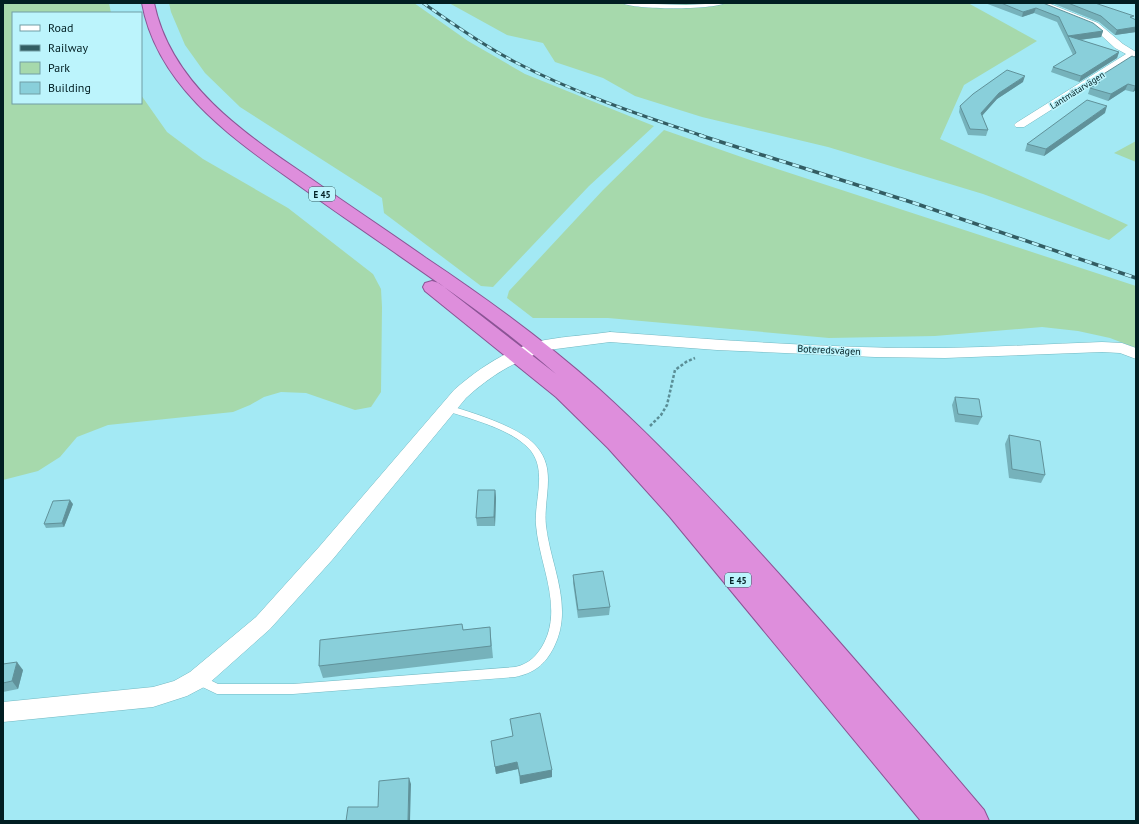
<svg xmlns="http://www.w3.org/2000/svg" width="1139" height="824" font-family="'PT Sans',sans-serif">
  <style>
    .green { fill: #a6d9ac }
    .lines { fill: none; stroke-linecap: round; stroke-linejoin: round }
    .service-casing { stroke: #72b8c2; stroke-width: 1 }
    .minor-casing { stroke: #72b8c2; stroke-width: 1 }
    .trunk-casing { stroke: #8b5495; stroke-width: 2 }
    .path { stroke: #5a8e96; stroke-width: 2.5; stroke-dasharray: 3 2; stroke-linecap: butt }
    .service { fill: #fff; fill-rule: evenodd }
    .minor { fill: #fff; fill-rule: evenodd }
    .trunk { fill: #de8edc; fill-rule: evenodd }
    .rail-far1-casing { stroke: #335d63; stroke-width: 3 }
    .rail-casing { stroke: #335d63; stroke-width: 3.5 }
    .rail-far1 { stroke: #bcf4fc; stroke-width: 2; stroke-dasharray: 5.5; stroke-linecap: butt }
    .rail { stroke: #bcf4fc; stroke-width: 2.5; stroke-dasharray: 7; stroke-linecap: butt }
    .wall { fill: #76b2bb }
    .shaded-wall { fill: #609199 }
    .building { fill: #89cfda; stroke: #609199 }
    .labels { text-anchor: middle; dominant-baseline: central; stroke-width: 3; stroke-linejoin: round; paint-order: stroke }
    .far-street-label { font-size: 9px; fill: #011e22; stroke: #bcf4fc }
    .shield { fill: #bcf4fc; stroke: #395e63; stroke-width: 1 }
    .shield-label { font-size: 9px; font-weight: bold; fill: #011e22 }
    .street-label { font-size: 10px; fill: #011e22; stroke: #bcf4fc }
  </style>
  <rect width="100%" height="100%" fill="#a3e9f4"/>
  <path class="green" d="M 3,3 L 109,3 L 111,13 L 13,13 L 13,103 L 141,103 L 141,95 L 167,132 L 203,159 L 288,208 L 373,274 L 381,289 L 382,307 L 381,392 L 371,407 L 355,410 L 306,393 L 281,392 L 264,397 L 250,405 L 233,412 L 108,425 L 77,437 L 60,457 L 38,471 L 3,480 Z
    M 169,3 L 414,3 L 468,41 L 525,74 L 654,126 L 589,186 L 493,287 L 481,286 L 384,213 L 382,198 L 240,107 L 205,73 L 185,45 L 171,12 Z
    M 449,3 L 968,3 L 1037,41 L 964,85 L 940,139 L 1128,225 L 1109,240 L 983,194 L 828,147 L 702,117 L 635,96 L 603,78 L 555,62 L 543,43 L 507,35 Z
    M 664,130 L 750,160 L 1136,286 L 1136,348 L 1110,338 L 1078,331 L 1042,327 L 935,336 L 829,338 L 608,318 L 533,318 L 507,298 L 509,291 L 603,190 Z
    M 1136,141 L 1136,162 L 1114,153 Z"/>
  <g class="lines">
    <defs>
      <path id="service" d="M 622,3 L 686,5 L 725,3 C 713,10 634,10 622,3 Z
        M 447,405 C 471,412 521,427 537,447 C 557,471 543,498 546,526 C 551,567 574,607 554,647 C 545,665 534,673 515,677 L 293,694 L 217,694 L 194,683 L 192,679 L 194,675 L 198,674 L 218,684 L 293,684 L 515,667 C 529,664 537,656 544,643 C 563,606 539,564 536,525 C 534,501 547,472 531,451 C 513,429 470,419 444,410 L 443,408 L 444,406 Z"/>
      <path id="minor" d="M 1035,3 L 1048,3 L 1098,23 L 1123,44 L 1136,52 L 1136,59 L 1133,58 L 1024,127 L 1016,127 L 1014,125 L 1016,123 L 1126,54 L 1115,48 L 1092,27 L 1037,5 Z
        M 610,332 C 721,340 833,349 945,348 C 997,347 1050,344 1102,342 L 1122,343 L 1136,348 L 1136,359 L 1120,353 L 1102,352 L 945,358 L 875,357 L 717,350 L 610,342 L 548,350 C 516,360 490,376 466,398 L 333,559 L 270,629 L 206,686 L 187,696 L 153,707 L 3,722 L 3,702 L 153,687 L 174,681 L 190,672 L 256,617 L 319,547 L 454,390 C 480,367 511,347 545,340 C 567,336 589,335 610,332 Z"/>
      <path id="trunk" d="M 142,3 L 154,3 C 171,85 245,134 310,178 C 348,205 388,231 426,258 C 486,298 545,341 599,389 C 663,447 722,510 780,575 C 849,652 917,731 984,810 L 989,821 L 921,821 L 670,517 L 608,448 L 556,397 L 425,291 L 423,287 L 425,283 L 432,281 L 439,283 L 556,374 C 502,326 443,286 384,245 C 352,223 319,200 287,177 C 226,134 156,82 142,3 Z"/>
    </defs>
    <use href="#service" class="service-casing"/>
    <use href="#minor" class="minor-casing"/>
    <use href="#trunk" class="trunk-casing"/>
    <path class="path" d="M 650,426 L 661,415 L 667,405 L 675,370 L 686,362 L 695,358"/>
    <use href="#service" class="service"/>
    <use href="#minor" class="minor"/>
    <use href="#trunk" class="trunk"/>
    <defs>
      <path id="rail-far1" d="M 423,3 C 453,24 483,45 515,62 C 575,93 639,115 703,136"/>
      <path id="rail" d="M 699,135 L 914,203 L 1136,278"/>
    </defs>
    <use href="#rail-far1" class="rail-far1-casing"/>
    <use href="#rail" class="rail-casing"/>
    <use href="#rail-far1" class="rail-far1"/>
    <use href="#rail" class="rail"/>
  </g>
  <path class="wall" d="M 985,3 L 1043,3 L 1103,31 L 1101,37 L 1080,40 L 1119,52 L 1117,58 L 1079,82 L 1051,72 L 1053,67 L 1073,55 L 1057,22 L 1034,13 L 1022,17 Z
    M 1052,3 L 1095,3 L 1136,20 L 1136,32 L 1115,35 L 1099,22 Z
    M 1136,56 L 1136,90 L 1133,92 L 1125,90 L 1108,101 L 1088,94 L 1090,88 L 1092,86 L 1094,80 Z
    M 1023,82 L 997,99 L 982,116 L 988,130 L 986,136 L 968,135 L 959,112 L 960,106 Z
    M 1105,113 L 1044,156 L 1025,151 L 1027,144 Z
    M 955,397 L 982,417 L 978,425 L 955,422 L 952,405 Z
    M 1009,435 L 1045,475 L 1041,483 L 1009,478 L 1005,444 Z
    M 495,490 L 496,498 L 495,526 L 477,526 L 476,518 Z
    M 73,504 L 64,527 L 46,528 L 44,524 Z
    M 573,575 L 610,607 L 609,615 L 578,618 L 573,583 Z
    M 490,627 L 493,658 L 323,678 L 319,666 L 463,630 Z
    M 3,664 L 23,670 L 18,689 L 3,692 Z
    M 510,719 L 552,770 L 552,777 L 520,784 L 518,769 L 496,774 L 491,741 L 513,737 Z"/>
  <path class="shaded-wall" d="M 1036,8 L 1034,13 L 1022,17 L 1023,12 Z
    M 1136,27 L 1136,32 L 1115,35 L 1117,30 Z
    M 1103,31 L 1101,37 L 1071,41 L 1068,36 L 1066,42 L 1068,36 Z
    M 1119,52 L 1117,58 L 1079,82 L 1081,76 Z
    M 1025,76 L 1023,82 L 997,99 L 979,119 L 981,113 L 999,93 Z
    M 1128,84 L 1125,90 L 1108,101 L 1111,94 Z
    M 1136,85 L 1136,90 L 1133,92 L 1135,86 Z
    M 1107,106 L 1105,113 L 1044,156 L 1046,149 Z
    M 495,490 L 496,498 L 495,526 L 494,517 Z
    M 70,500 L 73,504 L 64,527 L 62,523 Z
    M 17,662 L 23,670 L 18,689 L 12,681 Z
    M 517,762 L 518,769 L 496,774 L 495,767 Z
    M 552,770 L 552,777 L 520,784 L 520,776 Z
    M 409,778 L 411,784 L 410,821 L 408,821 Z"/>
  <path class="building" d="M 1001,3 L 1043,3 L 1093,23 L 1103,31 L 1068,36 L 1059,17 L 1036,8 L 1023,12 Z
    M 1068,3 L 1095,3 L 1134,16 L 1130,17 L 1136,20 L 1136,27 L 1117,30 L 1101,16 Z
    M 1068,36 L 1119,52 L 1081,76 L 1053,67 L 1076,53 Z
    M 1132,56 L 1134,57 L 1136,56 L 1136,85 L 1135,86 L 1128,84 L 1111,94 L 1090,88 L 1100,82 L 1094,80 Z
    M 1007,70 L 1025,76 L 999,93 L 981,113 L 988,130 L 970,129 L 960,106 L 973,94 Z
    M 1087,100 L 1107,106 L 1046,149 L 1027,144 Z
    M 955,397 L 979,399 L 982,417 L 958,414 Z
    M 1009,435 L 1040,441 L 1045,475 L 1012,469 Z
    M 478,490 L 495,490 L 494,517 L 476,518 Z
    M 70,500 L 62,523 L 44,524 L 53,501 Z
    M 603,571 L 610,607 L 578,610 L 573,575 Z
    M 462,624 L 463,630 L 490,627 L 491,646 L 319,666 L 320,640 Z
    M 17,662 L 12,681 L 3,683 L 3,664 Z
    M 540,713 L 552,770 L 520,776 L 517,762 L 495,767 L 491,741 L 513,736 L 510,719 Z
    M 409,778 L 408,821 L 346,821 L 348,807 L 378,807 L 379,781 Z"/>
  <g class="labels">
    <g class="far-street-label">
      <text transform="translate(1077 90) rotate(-32)">Lantmätarvägen</text>
    </g>
    <g class="shield">
      <rect x="309" y="187" width="26" height="14" rx="3"/>
      <rect x="725" y="573" width="26" height="14" rx="3"/>
    </g>
    <g class="shield-label">
      <text x="322" y="194">E 45</text>
      <text x="738" y="580">E 45</text>
    </g>
    <g class="street-label">
      <text transform="translate(829 350) rotate(3)">Boteredsvägen</text>
    </g>
  </g>
  <rect width="1139" height="824" fill="none" stroke="#011e22" stroke-width="8"/>
  <rect x="12" y="12" width="130" height="92" fill="#bcf4fc" stroke="#719ea5"/>
  <rect x="20" y="25" width="20" height="6" fill="#ffffff" stroke="#719ea5"/>
  <text x="48" y="32" font-size="12" fill="#011e22">Road</text>
  <rect x="20" y="45" width="20" height="6" fill="#335d63" stroke="#719ea5"/>
  <text x="48" y="52" font-size="12" fill="#011e22">Railway</text>
  <rect x="20" y="62" width="20" height="12" fill="#a6d9ac" stroke="#719ea5"/>
  <text x="48" y="72" font-size="12" fill="#011e22">Park</text>
  <rect x="20" y="82" width="20" height="12" fill="#89cfda" stroke="#719ea5"/>
  <text x="48" y="92" font-size="12" fill="#011e22">Building</text>
</svg>
